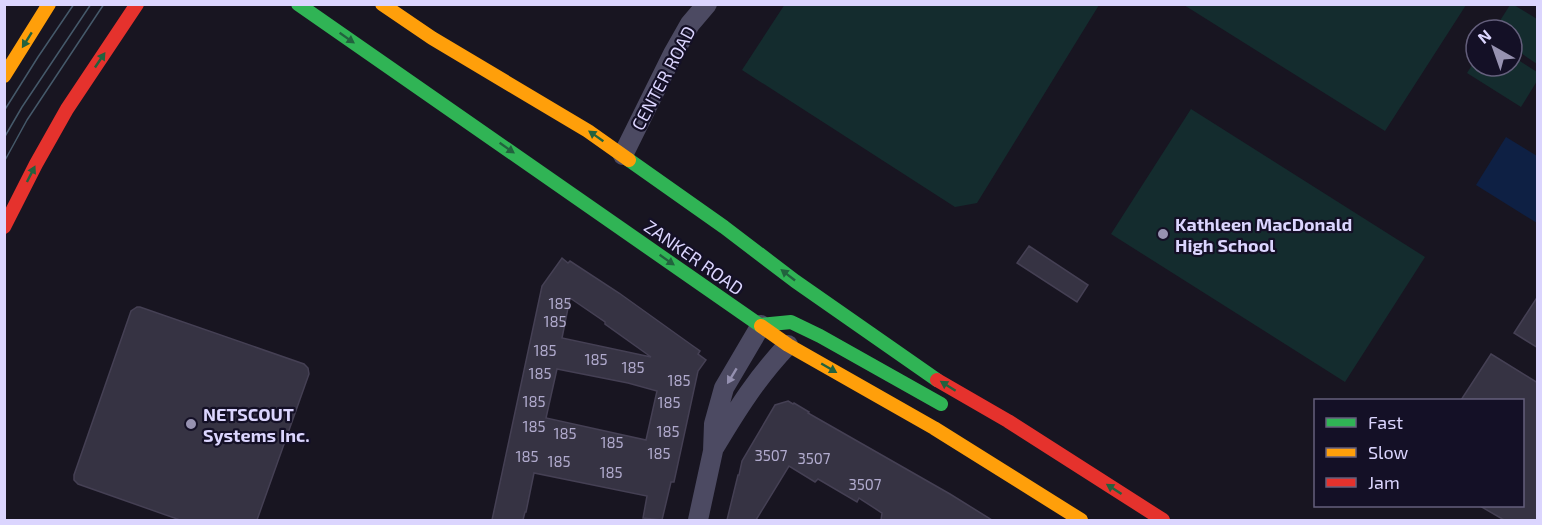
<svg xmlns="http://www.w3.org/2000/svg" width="1542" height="525" font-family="'Exo 2',sans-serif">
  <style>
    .green { fill: #142c2e }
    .water { fill: #0e2044 }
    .building { fill: #363343; stroke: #454054; stroke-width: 1.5; fill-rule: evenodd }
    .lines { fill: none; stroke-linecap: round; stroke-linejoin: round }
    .street { stroke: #4c4a62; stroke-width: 20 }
    .fast { stroke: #30b455; stroke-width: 14 }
    .slow { stroke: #ff9f0a; stroke-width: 14 }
    .jam { stroke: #e5322d; stroke-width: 14 }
    .tram { stroke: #45596a; stroke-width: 1.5 }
    .oneway { fill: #22623e }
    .oneway2 { fill: #9490b0 }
    .poi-dot { fill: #9792b1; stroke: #141026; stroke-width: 2 }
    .labels { text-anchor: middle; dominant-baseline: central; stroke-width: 4.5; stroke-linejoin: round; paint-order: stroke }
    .number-label { font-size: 15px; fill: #b2accf }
    .street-label { font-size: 18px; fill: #dbd5fe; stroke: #141026 }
    .poi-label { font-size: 18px; font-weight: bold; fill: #dbd5fe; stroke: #141026; text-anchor: start }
  </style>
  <rect width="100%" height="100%" fill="#181521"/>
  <path class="green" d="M 785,4 L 1099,4 L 1099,5 L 977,203 L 955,207 L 742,70 Z
    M 1184,5 L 1466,5 L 1385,131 Z
    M 1510,5 L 1514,5 L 1537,19 L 1537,64 L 1512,47 L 1512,30 L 1494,30 Z
    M 1512,56 L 1537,72 L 1537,81 L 1521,107 L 1467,73 L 1476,59 L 1476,66 L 1512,66 Z
    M 1191,109 L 1425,257 L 1345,382 L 1111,234 Z"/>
  <path class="water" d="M 1506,137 L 1537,156 L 1537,223 L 1476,185 Z"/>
  <path class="building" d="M 1029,246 L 1088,285 L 1077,302 L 1017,263 Z
    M 562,258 L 568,263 L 570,261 L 619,293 L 693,346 L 700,351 L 698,354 L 706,360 L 698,371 L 674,482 L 671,482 L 662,520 L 643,518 L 647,496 L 534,473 L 526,512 L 525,512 L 523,520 L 492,520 L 542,286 ZM 570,298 L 605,322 L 605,324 L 651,357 L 562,338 ZM 557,369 L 628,383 L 657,391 L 646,440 L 546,418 Z
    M 1538,296 L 1538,348 L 1514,333 Z
    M 137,307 L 140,307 L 304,364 L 308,368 L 309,374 L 257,520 L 180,520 L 78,484 L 74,480 L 74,475 L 131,311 Z
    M 1491,354 L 1538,383 L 1538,520 L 1504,520 L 1480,506 L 1522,506 L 1522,400 L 1461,400 Z
    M 788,401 L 793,404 L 794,403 L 809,412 L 808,413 L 950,494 L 992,520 L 881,520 L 882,513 L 859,498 L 857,502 L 818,479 L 815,482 L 789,466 L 756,520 L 727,520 L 738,475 L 739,475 L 742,461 L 775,405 Z"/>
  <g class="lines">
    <path class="street" d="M 623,155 L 673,54 L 690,24 L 707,4
      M 714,448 C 736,411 758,376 788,345
      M 698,520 L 713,451 L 714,424 L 724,388 L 761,325"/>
    <path class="fast" d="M 298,4 L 761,326
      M 629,160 L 724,227 L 795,281 L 937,380
      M 761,325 L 791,322 L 820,336 L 941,404"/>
    <path class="slow" d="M 382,4 L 432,38 L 588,131 L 629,160
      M 4,76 L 49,4
      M 761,326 L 788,345 L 934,428 L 1081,520"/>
    <path class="jam" d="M 4,227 L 36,164 L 67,109 L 137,4
      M 937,380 L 1008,421 L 1163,520"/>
    <path class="tram" d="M 4,111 L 38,57 L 74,4
      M 4,138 L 22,107 L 91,4
      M 4,162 L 27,120 L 104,4"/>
  </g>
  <defs><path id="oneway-solid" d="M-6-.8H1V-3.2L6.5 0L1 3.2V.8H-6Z" transform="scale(1.5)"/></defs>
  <g class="oneway">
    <use href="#oneway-solid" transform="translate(347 38) rotate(35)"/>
    <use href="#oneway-solid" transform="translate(27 40) rotate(122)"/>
    <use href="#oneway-solid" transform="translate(100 60) rotate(-56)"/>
    <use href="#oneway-solid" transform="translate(596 136) rotate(-145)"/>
    <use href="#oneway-solid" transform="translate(507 148) rotate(35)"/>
    <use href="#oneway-solid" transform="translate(31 174) rotate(-63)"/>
    <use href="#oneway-solid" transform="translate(667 260) rotate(35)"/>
    <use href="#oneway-solid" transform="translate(788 275) rotate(-142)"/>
    <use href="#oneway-solid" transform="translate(829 368) rotate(30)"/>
    <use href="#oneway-solid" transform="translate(948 386) rotate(-148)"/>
    <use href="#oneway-solid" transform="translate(1114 489) rotate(-147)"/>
  </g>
  <use class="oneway2" href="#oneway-solid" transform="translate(732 376) rotate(121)"/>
  <g class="poi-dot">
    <circle cx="1163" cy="234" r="6"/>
    <circle cx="191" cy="424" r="6"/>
  </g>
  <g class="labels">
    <g class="number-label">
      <text x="560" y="303">185</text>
      <text x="555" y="321">185</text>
      <text x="545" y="350">185</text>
      <text x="596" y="359">185</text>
      <text x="633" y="367">185</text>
      <text x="540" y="373">185</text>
      <text x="679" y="380">185</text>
      <text x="534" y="401">185</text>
      <text x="669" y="402">185</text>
      <text x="534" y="426">185</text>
      <text x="668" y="431">185</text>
      <text x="565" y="433">185</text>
      <text x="612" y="442">185</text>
      <text x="659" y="453">185</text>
      <text x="771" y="455">3507</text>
      <text x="527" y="456">185</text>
      <text x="814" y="458">3507</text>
      <text x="559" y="461">185</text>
      <text x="611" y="472">185</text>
      <text x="865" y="484">3507</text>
    </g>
    <g class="street-label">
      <text transform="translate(663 78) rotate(-62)">CENTER ROAD</text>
      <text transform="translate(694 257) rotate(35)">ZANKER ROAD</text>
    </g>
    <g class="poi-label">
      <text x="1175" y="224">Kathleen MacDonald<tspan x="1175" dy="21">High School</tspan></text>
      <text x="203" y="414">NETSCOUT<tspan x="203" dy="21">Systems Inc.</tspan></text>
    </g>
  </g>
  <rect width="1542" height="525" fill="none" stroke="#dbd5fe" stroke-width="12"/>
  <rect x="1314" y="399" width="210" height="108" fill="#141026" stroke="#645f7c" stroke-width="1.5"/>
  <rect x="1326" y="418" width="30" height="9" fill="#30b455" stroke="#645f7c" stroke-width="1.5"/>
  <text x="1368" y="429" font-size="18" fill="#dbd5fe">Fast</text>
  <rect x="1326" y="448" width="30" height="9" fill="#ff9f0a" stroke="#645f7c" stroke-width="1.5"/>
  <text x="1368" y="459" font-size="18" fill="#dbd5fe">Slow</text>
  <rect x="1326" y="478" width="30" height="9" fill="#e5322d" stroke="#645f7c" stroke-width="1.5"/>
  <text x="1368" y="489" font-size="18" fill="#dbd5fe">Jam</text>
  <g transform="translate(1494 48) rotate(320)"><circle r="28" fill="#141026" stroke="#645f7c" stroke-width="1.5"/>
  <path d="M0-4.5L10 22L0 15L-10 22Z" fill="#9792b1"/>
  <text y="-9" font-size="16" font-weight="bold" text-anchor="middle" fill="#dbd5fe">N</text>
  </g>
</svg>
